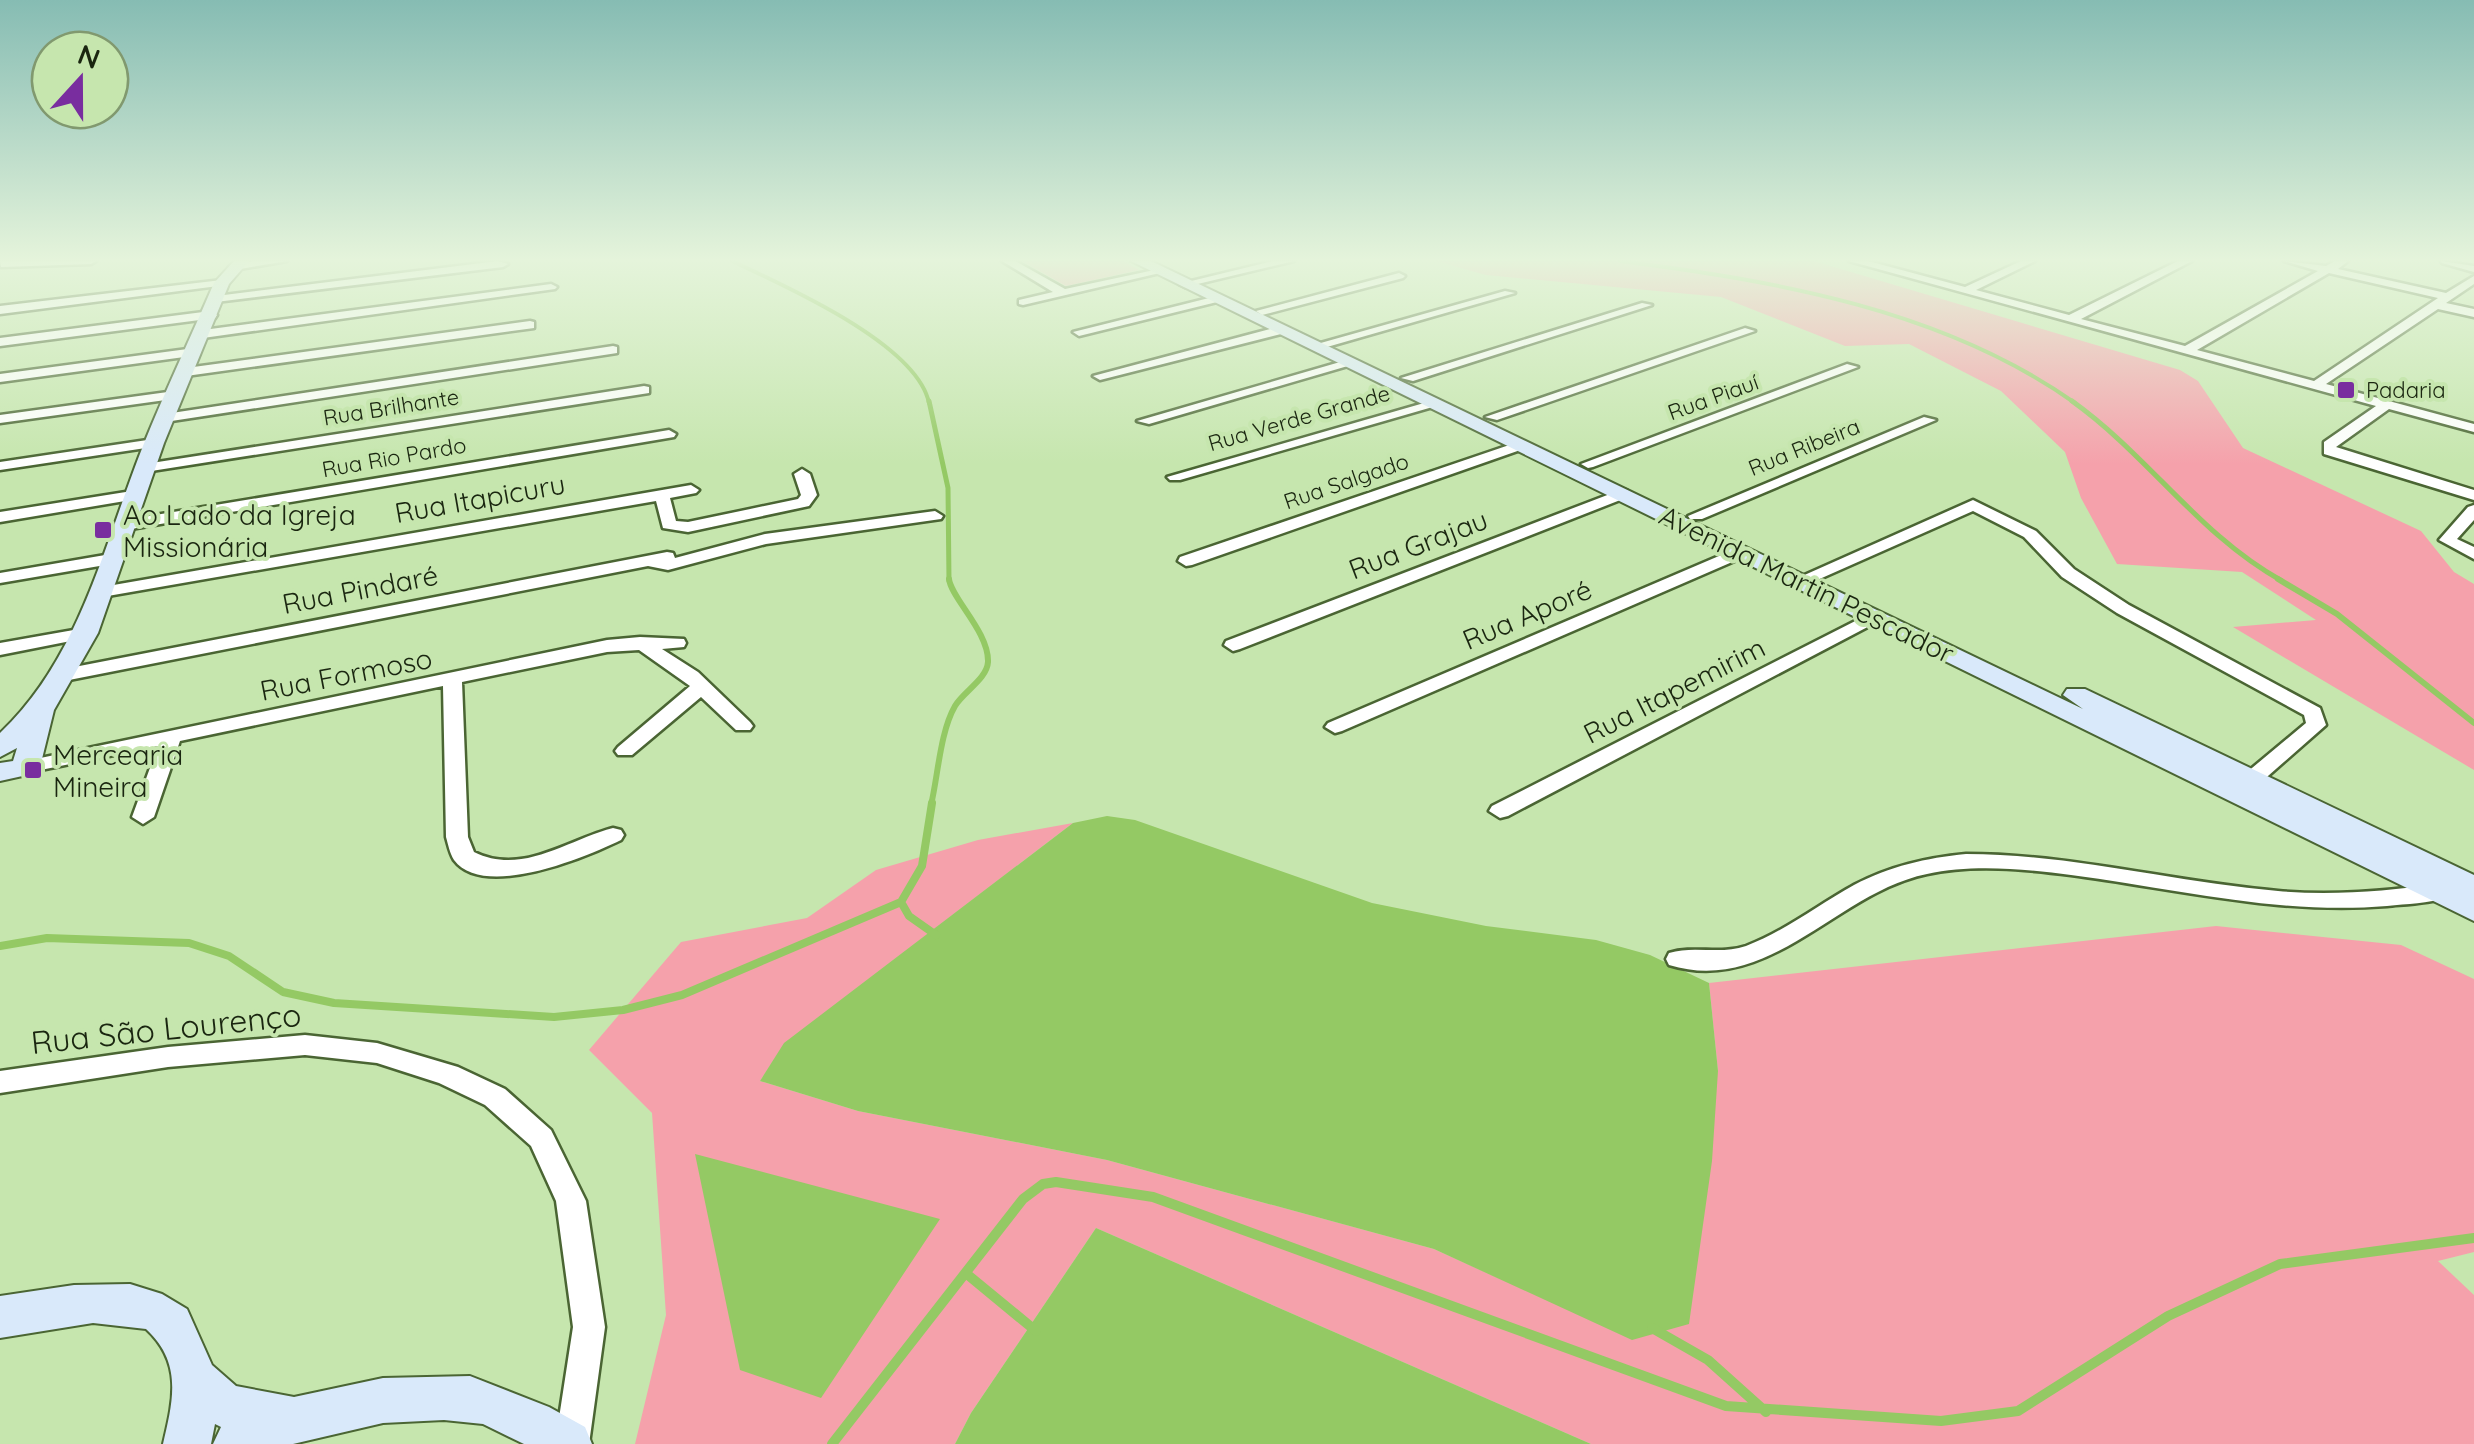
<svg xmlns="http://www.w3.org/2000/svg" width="2474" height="1444" font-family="Quicksand,sans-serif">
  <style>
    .green { fill: #f5a1ab }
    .water { fill: #94c964 }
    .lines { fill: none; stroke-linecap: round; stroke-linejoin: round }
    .stream-far4 { stroke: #94c964; stroke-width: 4 }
    .stream-far3 { stroke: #94c964; stroke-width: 5 }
    .stream-far2 { stroke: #94c964; stroke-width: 6 }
    .stream-far1 { stroke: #94c964; stroke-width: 8 }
    .stream { stroke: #94c964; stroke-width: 10 }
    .street-casing { stroke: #4a6533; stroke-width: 5 }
    .secondary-casing { stroke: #4a6533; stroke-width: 4 }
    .street { fill: #fff; fill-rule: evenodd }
    .secondary { fill: #d9e9fa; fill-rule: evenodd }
    .poi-dot { fill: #792d9f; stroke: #c6e6ae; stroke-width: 4 }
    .labels { text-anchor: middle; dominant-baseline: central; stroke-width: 8; stroke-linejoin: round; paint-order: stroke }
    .far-poi-label { font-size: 22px; fill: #1a2610; stroke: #c6e6ae; text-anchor: start }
    .far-street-label { font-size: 22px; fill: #1a2610; stroke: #c6e6ae }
    .street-label { font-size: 28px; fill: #1a2610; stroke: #c6e6ae }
    .poi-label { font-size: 28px; fill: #1a2610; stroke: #c6e6ae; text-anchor: start }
    .near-street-label { font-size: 32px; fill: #1a2610; stroke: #c6e6ae }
  </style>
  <rect width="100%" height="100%" fill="#c6e6ae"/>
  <path class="green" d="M 1022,261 L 1123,261 L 1139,270 L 1066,286 Z
    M 1436,261 L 1814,261 L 2180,370 L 2198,381 L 2243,448 L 2421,531 L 2454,572 L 2474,584 L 2474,770 L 2233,627 L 2316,620 L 2242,572 L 2117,564 L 2081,498 L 2065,452 L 2001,391 L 1909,344 L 1845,346 L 1721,297 L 1486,275 Z
    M 1073,823 L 785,1043 L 760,1081 L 858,1111 L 1107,1160 L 1434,1249 L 1633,1339 L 1718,1071 L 1709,983 L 2216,926 L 2401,945 L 2474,979 L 2474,1252 L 2438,1261 L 2474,1295 L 2474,1444 L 1591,1444 L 1096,1228 L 971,1413 L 955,1444 L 635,1444 L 666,1315 L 652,1113 L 589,1050 L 681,942 L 807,918 L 876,870 L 978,840 Z"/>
  <path class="water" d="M 1107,816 L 1135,820 L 1372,903 L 1486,926 L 1596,940 L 1650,955 L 1709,983 L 1718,1071 L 1712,1161 L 1689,1324 L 1632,1340 L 1434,1249 L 1107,1160 L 858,1111 L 760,1081 L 784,1043 L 1073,823 Z
    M 695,1154 L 940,1219 L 821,1398 L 740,1370 Z
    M 1096,1228 L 1591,1444 L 955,1444 L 971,1413 Z"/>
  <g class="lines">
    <path class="stream-far4" d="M 732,261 C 785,286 917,344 929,403
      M 1620,261 C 1777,281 1944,310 2075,403"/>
    <path class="stream-far3" d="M 929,401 L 948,488 L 949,581
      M 2072,401 C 2149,456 2199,535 2282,581"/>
    <path class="stream-far2" d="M 2278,579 L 2337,614 L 2474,723
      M 931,805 C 938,776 940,732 955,706 C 963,692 987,679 988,662 C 989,632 951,598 949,579"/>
    <path class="stream-far1" d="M 901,902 L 909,916 L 936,935
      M 0,946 L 47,938 L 189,943 L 229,956 L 283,992 L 334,1003 L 554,1017 L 623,1010 L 682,995 L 901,902 L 922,866 L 932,803"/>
    <path class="stream" d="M 968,1275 L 1036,1331
      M 1652,1328 L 1708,1360 L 1766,1412
      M 832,1444 L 1023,1199 L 1043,1184 L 1056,1182 L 1153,1197 L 1726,1406 L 1941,1421 L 2018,1411 L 2168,1316 L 2280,1264 L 2474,1238"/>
    <defs>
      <path id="street" d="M 0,261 L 96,261 L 91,264 L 1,267 Z
        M 253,261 L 287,261 L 234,270 L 229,267 Z
        M 498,261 L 508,264 L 503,267 L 216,302 L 210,299 L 216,296 Z
        M 1002,261 L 1015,261 L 1065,289 L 1159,269 L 1164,272 L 1023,305 L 1019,304 L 1019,300 L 1053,292 Z
        M 1273,261 L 1294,261 L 1185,287 L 1179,284 Z
        M 1849,261 L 1868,261 L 1965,287 L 2021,261 L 2035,261 L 1976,290 L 2069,315 L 2178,261 L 2192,261 L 2081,319 L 2185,346 L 2318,271 L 2284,261 L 2326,266 L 2335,261 L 2348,261 L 2338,269 L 2446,293 L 2474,276 L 2474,284 L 2446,303 L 2474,309 L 2474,317 L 2438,309 L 2326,384 L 2474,424 L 2474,432 L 2389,409 L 2336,447 L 2474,490 L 2474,500 L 2324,454 L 2324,442 L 2376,406 ZM 2329,273 L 2438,298 L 2314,381 L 2197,350 Z
        M 2441,261 L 2474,266 L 2474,272 L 2442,263 Z
        M 1399,273 L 1405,276 L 1403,278 L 1262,315 L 1256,311 Z
        M 222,280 L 228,283 L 226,285 L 0,314 L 0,306 Z
        M 551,284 L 557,287 L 555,289 L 203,338 L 197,334 L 203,330 Z
        M 1505,291 L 1515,293 L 1320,349 L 1310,346 Z
        M 1217,296 L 1223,299 L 1221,301 L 1079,336 L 1073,332 Z
        M 1642,303 L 1652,305 L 1413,381 L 1401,378 Z
        M 211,311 L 217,315 L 215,318 L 0,346 L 0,338 Z
        M 530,321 L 534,322 L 534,328 L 186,376 L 180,372 L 186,368 Z
        M 1281,326 L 1287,330 L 1285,333 L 1100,380 L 1093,376 Z
        M 1745,328 L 1755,331 L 1497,420 L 1485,417 Z
        M 613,346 L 617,347 L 617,353 L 165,422 L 158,418 L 165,414 Z
        M 195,348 L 199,349 L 199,355 L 0,382 L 0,374 Z
        M 1347,360 L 1358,363 L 1149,424 L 1137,421 Z
        M 1847,364 L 1858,367 L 1593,467 L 1588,468 L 1581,464 Z
        M 644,386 L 649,387 L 649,393 L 145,472 L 138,468 L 145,464 Z
        M 175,391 L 182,395 L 180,398 L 0,423 L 0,415 Z
        M 1431,401 L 1443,404 L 1180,480 L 1170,480 L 1167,477 Z
        M 1924,417 L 1936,420 L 1702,519 L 1690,519 L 1688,516 Z
        M 669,430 L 676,434 L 674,437 L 125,530 L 117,525 L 125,520 Z
        M 154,439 L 159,440 L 159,446 L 0,470 L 0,462 Z
        M 1521,441 L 1528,445 L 1526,448 L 1192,565 L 1186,566 L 1178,561 L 1180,557 Z
        M 802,469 L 810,474 L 817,495 L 809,506 L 688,532 L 663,528 L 656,501 L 102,597 L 93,592 L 102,587 L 691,485 L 699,490 L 696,493 L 670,498 L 676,521 L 688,522 L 798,499 L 801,495 L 794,474 Z
        M 1623,489 L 1628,491 L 1628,497 L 1240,649 L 1233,651 L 1224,645 L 1226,641 Z
        M 132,491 L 137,493 L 137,499 L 0,522 L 0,512 Z
        M 1973,500 L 2036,531 L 2074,569 L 2129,605 L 2320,708 L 2326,725 L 2260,783 L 2246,783 L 2242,778 L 2246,773 L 2306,723 L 2304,715 L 2117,613 L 2062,577 L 2024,537 L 1973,511 L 1806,585 L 1794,585 L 1791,581 Z
        M 2474,505 L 2474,520 L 2457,539 L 2474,547 L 2474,559 L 2439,540 L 2468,507 Z
        M 935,511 L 943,516 L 941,519 L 766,544 L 668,570 L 648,566 L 64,681 L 54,675 L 64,669 L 667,552 L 673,553 L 675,558 L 765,534 Z
        M 1740,547 L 1746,548 L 1746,556 L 1342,731 L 1335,733 L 1325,727 L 1328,723 Z
        M 111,554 L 117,555 L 117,563 L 0,583 L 0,573 Z
        M 1873,612 L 1882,617 L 1879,621 L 1508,816 L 1500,818 L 1489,811 L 1492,806 Z
        M 85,628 L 94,633 L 91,637 L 0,655 L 0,643 Z
        M 640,637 L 684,639 L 686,643 L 684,647 L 662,649 L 698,672 L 750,722 L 753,726 L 750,730 L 736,730 L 701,697 L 632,755 L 618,755 L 615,751 L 618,747 L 690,686 L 639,650 L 607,652 L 462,682 L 468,837 L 474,852 C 522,876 567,840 613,828 L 621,830 L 624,835 L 621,840 C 586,857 484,900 454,860 C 450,854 448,844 446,837 L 443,686 L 180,741 L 154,817 L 143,824 L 132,817 L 158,746 L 26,773 L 16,767 L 26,761 L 607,640 Z
        M 1966,854 C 2072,854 2173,882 2278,891 C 2332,896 2386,891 2439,884 L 2447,886 L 2451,892 L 2447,898 C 2428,903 2407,904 2387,906 C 2279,915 2177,889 2071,875 C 2024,869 1973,864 1927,874 C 1837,892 1770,996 1669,965 L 1666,959 L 1669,953 C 1694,945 1720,955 1746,946 C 1785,931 1818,905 1854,885 C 1890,866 1926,858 1966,854 Z
        M 305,1035 L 377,1043 L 458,1067 L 505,1089 L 551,1130 L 586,1201 L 605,1327 L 589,1444 L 555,1444 L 573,1327 L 556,1201 L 531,1146 L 485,1105 L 439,1083 L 377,1063 L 305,1055 L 168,1067 L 0,1093 L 0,1071 L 168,1047 Z"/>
      <path id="secondary" d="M 234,261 L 249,261 L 229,284 L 164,443 L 98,633 L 54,710 L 40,767 L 36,773 L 0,781 L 0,763 L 13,761 L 17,748 L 0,757 L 0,733 C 80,658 104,544 143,446 C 165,391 191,337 214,283 Z
        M 1131,261 L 1151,261 L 2083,709 L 2063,695 L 2067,689 L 2085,689 L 2474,875 L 2474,921 Z
        M 130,1284 L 162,1294 L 187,1309 L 212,1365 L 236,1386 L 294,1397 L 383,1378 L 470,1376 L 549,1407 L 585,1427 L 592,1444 L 524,1444 L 483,1424 L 444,1420 L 383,1423 L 293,1444 L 213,1444 L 221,1427 L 215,1424 L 211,1444 L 163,1444 C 173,1401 183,1363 146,1329 L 93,1323 L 0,1338 L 0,1296 L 74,1285 Z"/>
    </defs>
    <use href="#street" class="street-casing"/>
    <use href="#secondary" class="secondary-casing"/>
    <use href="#street" class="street"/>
    <use href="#secondary" class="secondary"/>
  </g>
  <linearGradient id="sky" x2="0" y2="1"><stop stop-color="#86bcb3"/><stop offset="0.56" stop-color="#e5f4db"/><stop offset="1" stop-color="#e5f4db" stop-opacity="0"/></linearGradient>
  <rect width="2474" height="464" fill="url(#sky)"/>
  <g class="poi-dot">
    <rect x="2336" y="380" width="20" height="20" rx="5"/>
    <rect x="93" y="520" width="20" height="20" rx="5"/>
    <rect x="23" y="760" width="20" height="20" rx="5"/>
  </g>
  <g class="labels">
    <g class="far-poi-label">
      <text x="2366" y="390">Padaria</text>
    </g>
    <g class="far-street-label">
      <text transform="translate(1713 397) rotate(-20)">Rua Piauí</text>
      <text transform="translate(391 407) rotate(-9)">Rua Brilhante</text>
      <text transform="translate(1299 418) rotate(-16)">Rua Verde Grande</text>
      <text transform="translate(1804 447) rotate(-22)">Rua Ribeira</text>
      <text transform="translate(394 457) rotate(-10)">Rua Rio Pardo</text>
      <text transform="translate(1346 481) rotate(-19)">Rua Salgado</text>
    </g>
    <g class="street-label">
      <text transform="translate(480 498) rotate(-10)">Rua Itapicuru</text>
      <text transform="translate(1418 544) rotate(-21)">Rua Grajau</text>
      <text transform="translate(1807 584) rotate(26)">Avenida Martin Pescador</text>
      <text transform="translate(360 589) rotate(-11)">Rua Pindaré</text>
      <text transform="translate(1527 614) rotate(-23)">Rua Aporé</text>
      <text transform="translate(346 674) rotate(-11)">Rua Formoso</text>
      <text transform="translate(1674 690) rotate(-27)">Rua Itapemirim</text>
    </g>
    <g class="poi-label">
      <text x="123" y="514">Ao Lado da Igreja<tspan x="123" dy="32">Missionária</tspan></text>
      <text x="53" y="754">Mercearia<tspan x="53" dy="32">Mineira</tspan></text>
    </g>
    <g class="near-street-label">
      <text transform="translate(166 1028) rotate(-6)">Rua São Lourenço</text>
    </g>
  </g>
  <g transform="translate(80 80) rotate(21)"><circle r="48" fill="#c6e6ae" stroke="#81996f" stroke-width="2.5"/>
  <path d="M0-8L18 38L0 25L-18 38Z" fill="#792d9f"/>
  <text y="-15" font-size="28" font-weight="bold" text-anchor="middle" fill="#1a2610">N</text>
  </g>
</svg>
